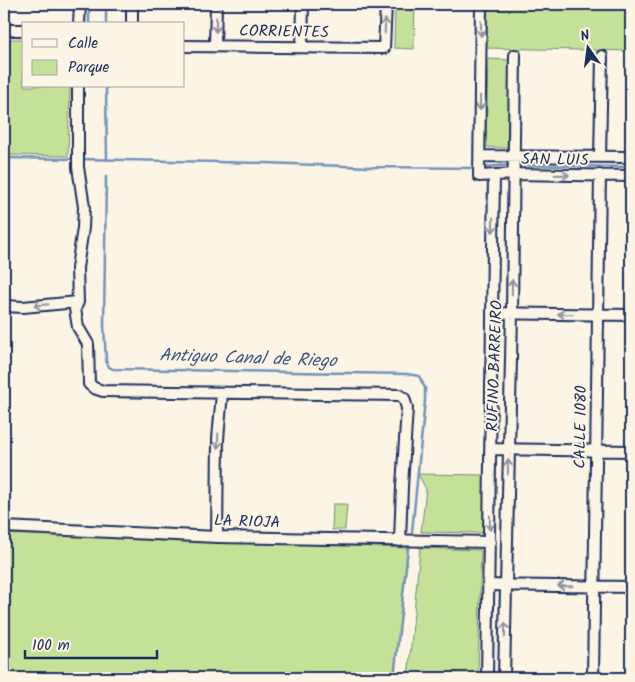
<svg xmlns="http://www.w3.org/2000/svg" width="635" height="682" font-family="Kalam,sans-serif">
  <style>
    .green { fill: #c5e198; stroke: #70887b }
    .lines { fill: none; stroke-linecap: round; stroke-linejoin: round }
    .stream { stroke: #7392ba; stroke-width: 2.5 }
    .minor-casing { stroke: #1b2f5e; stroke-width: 14 }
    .minor { stroke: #fcf5e5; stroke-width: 10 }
    .oneway { stroke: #8c92a2 }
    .labels { text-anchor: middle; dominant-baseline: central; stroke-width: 4; stroke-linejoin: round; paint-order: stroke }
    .street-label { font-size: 16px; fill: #1b2f5e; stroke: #fcf5e5 }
    .water-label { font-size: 18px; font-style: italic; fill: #405884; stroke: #fcf5e5 }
  </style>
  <rect width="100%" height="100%" fill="#fcf5e5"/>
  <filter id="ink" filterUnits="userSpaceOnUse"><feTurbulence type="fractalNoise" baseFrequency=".02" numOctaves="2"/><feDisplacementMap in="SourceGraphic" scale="10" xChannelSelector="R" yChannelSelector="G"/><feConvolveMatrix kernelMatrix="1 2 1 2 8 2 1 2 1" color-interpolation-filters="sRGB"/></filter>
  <g filter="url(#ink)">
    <path class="green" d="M 395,4 L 415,4 L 414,49 L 394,48 Z
      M 485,4 L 631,4 L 631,51 L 485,48 Z
      M 4,39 L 24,39 L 24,86 L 70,86 L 68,156 L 4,155 Z
      M 488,59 L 510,60 L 507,148 L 486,147 Z
      M 418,474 L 484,475 L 483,533 L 421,532 L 426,489 Z
      M 333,504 L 347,504 L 345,530 L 332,530 Z
      M 4,534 L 408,548 L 394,678 L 4,678 Z
      M 420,548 L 481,550 L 478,678 L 408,678 Z"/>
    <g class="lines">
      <path class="stream" d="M 89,4 L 89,24
        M 106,4 L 106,24
        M 106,86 L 107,160
        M 4,158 L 75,159
        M 80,159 L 266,163 L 370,167 L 477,168
        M 517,165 L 631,167
        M 483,167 L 512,165
        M 106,176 L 104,325 L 106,361 L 109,367 L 113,369 L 407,374 L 419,376 L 425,388 L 425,401 L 412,532
        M 394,678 L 408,548"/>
      <defs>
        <path id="minor" d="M 481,4 L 479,176 L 514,174 L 631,176
          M 79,24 L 80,4
          M 132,24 L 132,4
          M 4,30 L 24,30
          M 184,46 L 384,48 L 386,4
          M 215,46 L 216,4
          M 302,47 L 303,4
          M 78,86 L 78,167 L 84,207 L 83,228 L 77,268 L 78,302 L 75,309 L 78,327 L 88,344 L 89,384 L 94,388 L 103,391 L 399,395 L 404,398 L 407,408 L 402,486 L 400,541
          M 480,156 L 631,157
          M 600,157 L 602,56
          M 4,306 L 23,307 L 78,302
          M 492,313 L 631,315
          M 491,449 L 631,451
          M 4,527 L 217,537 L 490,542
          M 217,537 L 218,439 L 222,393
          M 489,585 L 631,587
          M 487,678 L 494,176
          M 504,678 L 512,313 L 515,55
          M 593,678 L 600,175"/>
      </defs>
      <use href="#minor" class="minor-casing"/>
      <use href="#minor" class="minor"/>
    </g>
    <defs><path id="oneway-shaft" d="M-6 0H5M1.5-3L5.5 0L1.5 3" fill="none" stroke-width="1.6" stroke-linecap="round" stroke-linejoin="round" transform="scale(1.25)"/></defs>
    <g class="oneway">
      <use href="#oneway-shaft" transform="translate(216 25) rotate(91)"/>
      <use href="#oneway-shaft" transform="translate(385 26) rotate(-88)"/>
      <use href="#oneway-shaft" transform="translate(481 29) rotate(90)"/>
      <use href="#oneway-shaft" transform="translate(480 103) rotate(90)"/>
      <use href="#oneway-shaft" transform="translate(562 175) rotate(1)"/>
      <use href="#oneway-shaft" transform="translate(493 225) rotate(91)"/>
      <use href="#oneway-shaft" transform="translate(512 287) rotate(-89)"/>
      <use href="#oneway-shaft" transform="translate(41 305) rotate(175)"/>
      <use href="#oneway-shaft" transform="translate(565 314) rotate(-179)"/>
      <use href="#oneway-shaft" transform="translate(218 441) rotate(92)"/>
      <use href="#oneway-shaft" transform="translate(508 467) rotate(-89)"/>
      <use href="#oneway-shaft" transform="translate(490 523) rotate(90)"/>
      <use href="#oneway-shaft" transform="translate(565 586) rotate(-179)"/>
      <use href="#oneway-shaft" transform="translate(505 630) rotate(-89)"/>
    </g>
  </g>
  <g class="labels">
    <g class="street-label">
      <text transform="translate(284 32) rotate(1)">CORRIENTES</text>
      <text transform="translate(555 160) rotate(1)">SAN LUIS</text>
      <text transform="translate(495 366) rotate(-88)">RUFINO BARREIRO</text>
      <text transform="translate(581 427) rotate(-89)">CALLE 1080</text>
      <text transform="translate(247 522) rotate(2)">LA RIOJA</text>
    </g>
    <g class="water-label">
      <text transform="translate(248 359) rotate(2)">Antiguo Canal de Riego</text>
    </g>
  </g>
  <rect width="635" height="682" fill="none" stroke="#fcf5e5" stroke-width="20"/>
  <rect x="10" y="10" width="615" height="662" fill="none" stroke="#1b2f5e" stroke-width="2" filter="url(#ink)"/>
  <rect x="22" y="22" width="162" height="65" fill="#fcf5e5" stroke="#a2a6af"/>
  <rect x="32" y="39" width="25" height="8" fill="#fcf5e5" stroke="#a2a6af"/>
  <text x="68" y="48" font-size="15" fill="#1b2f5e">Calle</text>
  <rect x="32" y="60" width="25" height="15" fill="#c5e198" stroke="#a2a6af"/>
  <text x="68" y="72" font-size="15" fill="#1b2f5e">Parque</text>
  <g transform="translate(588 48) rotate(346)" stroke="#fcf5e5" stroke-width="4" paint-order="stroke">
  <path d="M0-4L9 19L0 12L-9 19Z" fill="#1b2f5e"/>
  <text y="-8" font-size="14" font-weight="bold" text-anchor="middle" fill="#1b2f5e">N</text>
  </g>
  <path d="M25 650v8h132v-8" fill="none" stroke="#1b2f5e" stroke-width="2.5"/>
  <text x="32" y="650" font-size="15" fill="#1b2f5e" stroke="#fcf5e5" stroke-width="4" paint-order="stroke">100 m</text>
</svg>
